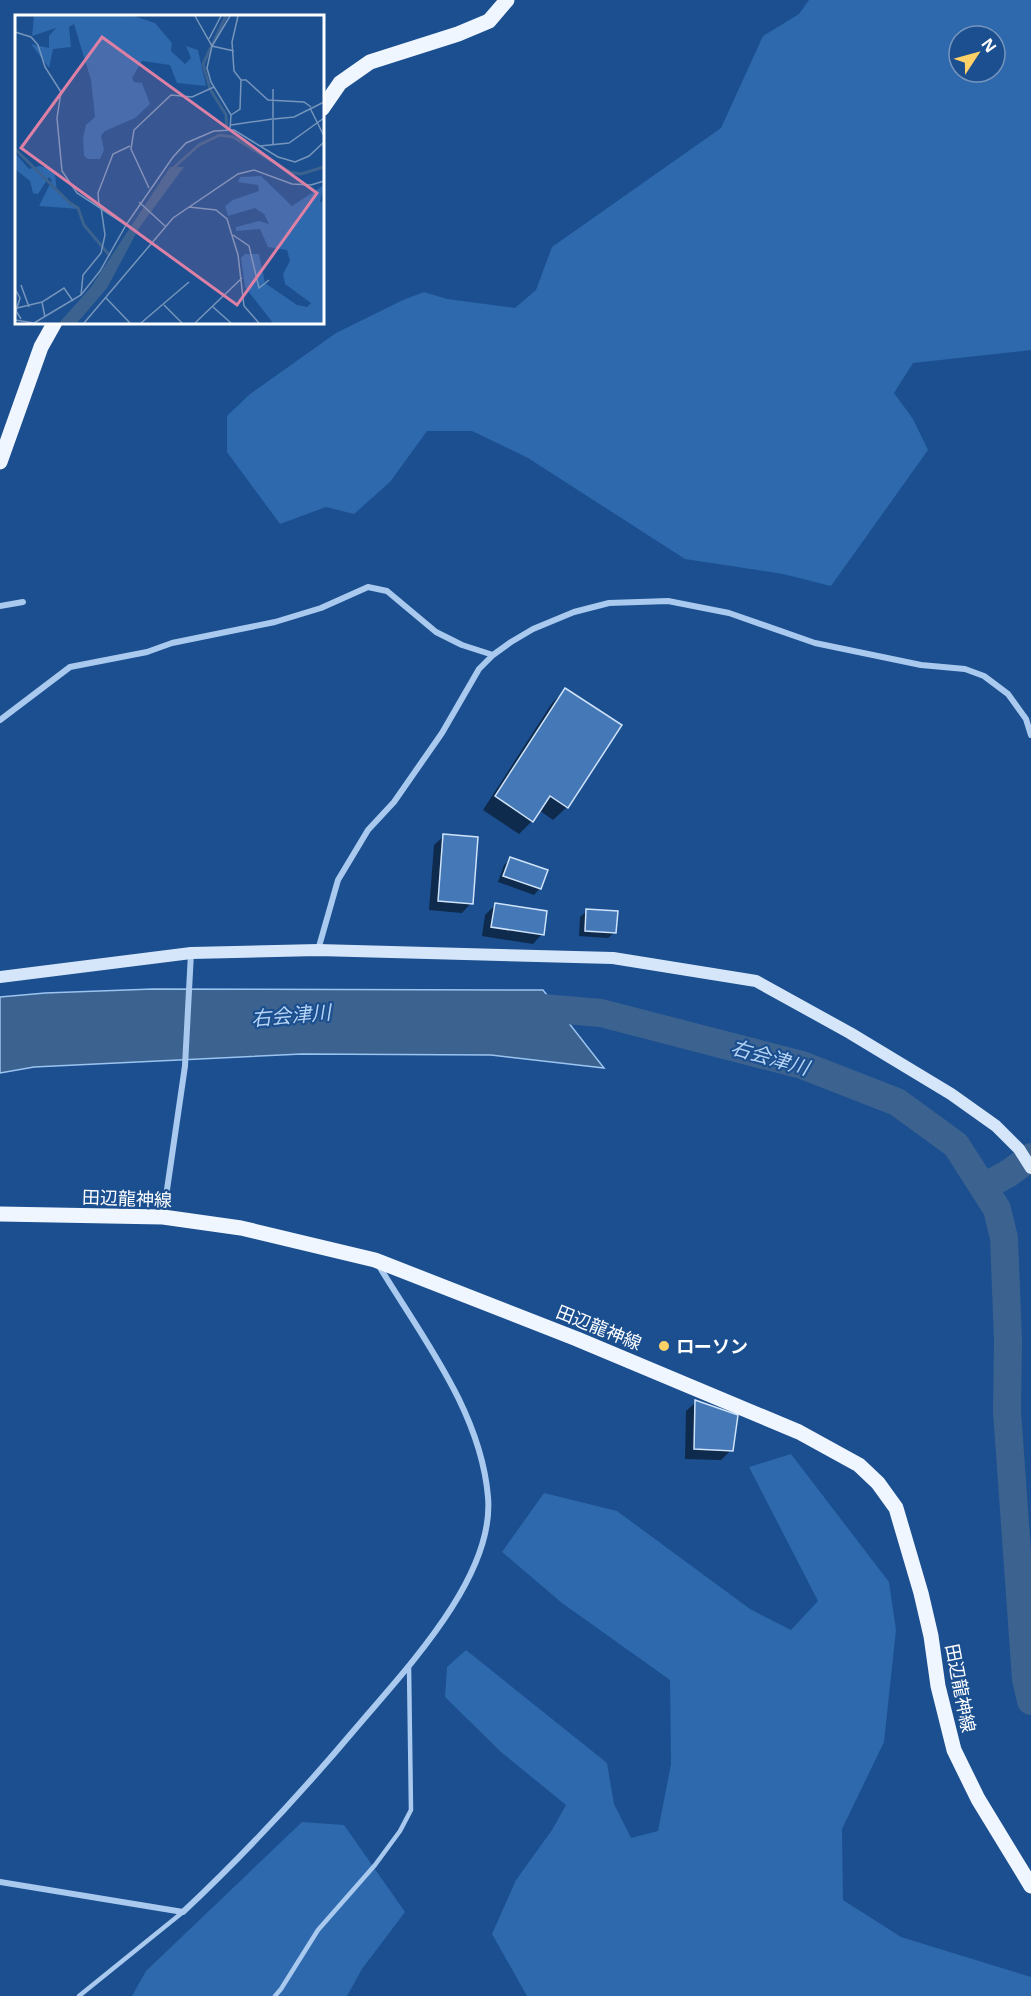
<svg xmlns="http://www.w3.org/2000/svg" width="1031" height="1996" font-family="'Noto Sans','Noto Sans JP',sans-serif">
  <style>
    .green { fill: #2e69ad; fill-rule: evenodd }
    .water { fill: #3c6290; stroke: #9cc4f0; stroke-width: 1.5 }
    .shadow { fill: #0007 }
    .lines { fill: none; stroke-linecap: round; stroke-linejoin: round }
    .river { stroke: #3c6290; stroke-width: 28 }
    .building { fill: #4478b7; stroke: #cfe3fa; stroke-width: 1.5 }
    .lane { stroke: #a9c9ee; stroke-width: 4.5 }
    .street { stroke: #a9c9ee; stroke-width: 6 }
    .secondary { stroke: #d6e6fa; stroke-width: 12 }
    .primary { stroke: #f0f6ff; stroke-width: 15 }
    .poi-dot { fill: #ffd166; stroke: #1b4f8f; stroke-width: 2 }
    .labels { text-anchor: middle; dominant-baseline: central; stroke-width: 4.5; stroke-linejoin: round; paint-order: stroke }
    .street-label { font-size: 18px; fill: #fff; stroke: #1b4f8f }
    .poi-label { font-size: 18px; font-weight: bold; fill: #fff; stroke: #1b4f8f; text-anchor: start }
    .water-label { font-size: 20px; font-style: italic; fill: #b5d3f5; stroke: #1b4f8f }
    .inset-river { fill: none; stroke: #3c6290; stroke-width: 3 }
    .inset-road { fill: none; stroke: #7695bc; stroke-width: 1.5 }
    .view { fill: #dd80a5; fill-opacity: 0.15; stroke: #dd80a5; stroke-width: 3 }
    .inset-edge { fill: none; stroke: #fff; stroke-width: 3 }
  </style>
  <rect width="100%" height="100%" fill="#1b4f8f"/>
  <path class="green" d="M 809,0 L 1031,0 L 1031,350 L 913,363 L 894,393 L 913,419 L 928,450 L 831,586 L 783,574 L 685,559 L 528,458 L 472,431 L 427,431 L 390,482 L 354,514 L 326,507 L 280,524 L 227,452 L 227,416 L 250,394 L 336,333 L 403,300 L 424,292 L 447,299 L 515,308 L 536,290 L 552,247 L 721,128 L 763,36 L 799,14 ZM 959,36 L 995,36 L 995,72 L 959,72 Z
    M 791,1454 L 889,1582 L 896,1630 L 884,1742 L 842,1829 L 843,1900 L 901,1937 L 1031,1977 L 1031,1996 L 527,1996 L 492,1934 L 516,1880 L 552,1830 L 566,1805 L 501,1752 L 445,1697 L 447,1667 L 466,1650 L 607,1763 L 614,1804 L 631,1838 L 658,1831 L 671,1764 L 670,1680 L 562,1603 L 502,1552 L 544,1493 L 617,1511 L 750,1609 L 791,1630 L 818,1601 L 749,1467 Z
    M 302,1822 L 344,1825 L 405,1912 L 362,1969 L 347,1996 L 132,1996 L 146,1971 Z"/>
  <path class="water" d="M 153,989 L 543,990 L 604,1068 L 491,1055 L 302,1054 L 34,1067 L 0,1073 L 0,997 L 45,993 Z"/>
  <path class="shadow" d="M 565,690 L 567,807 L 553,820 L 539,810 L 532,821 L 519,834 L 483,810 L 552,703 Z
    M 444,836 L 471,903 L 462,913 L 429,910 L 434,845 Z
    M 511,859 L 540,888 L 534,895 L 498,882 L 504,865 Z
    M 495,905 L 542,934 L 533,944 L 482,936 L 485,915 Z
    M 587,911 L 615,932 L 608,938 L 579,936 L 580,917 Z
    M 696,1402 L 731,1450 L 721,1460 L 685,1459 L 686,1411 Z"/>
  <g class="lines">
    <path class="river" d="M 520,1006 L 601,1013 L 802,1065 L 897,1102 L 956,1145 L 997,1209 L 1004,1238 L 1008,1340 L 1007,1411 L 1026,1679 L 1031,1701
      M 984,1187 L 1009,1173 L 1031,1157"/>
  </g>
  <path class="building" d="M 565,688 L 622,725 L 568,808 L 550,796 L 533,822 L 495,796 Z
    M 443,834 L 478,837 L 473,904 L 438,901 Z
    M 510,857 L 548,870 L 541,889 L 503,876 Z
    M 495,903 L 547,911 L 544,935 L 491,927 Z
    M 586,909 L 618,911 L 616,933 L 585,931 Z
    M 695,1400 L 738,1415 L 733,1451 L 694,1449 Z"/>
  <g class="lines">
    <path class="lane" d="M 79,1996 L 183,1912
      M 275,1996 L 281,1989 L 318,1930 L 375,1865 L 400,1831 L 411,1810 L 409,1666"/>
    <path class="street" d="M 0,606 L 23,602
      M 0,720 L 70,667 L 147,652 L 172,643 L 275,622 L 321,608 L 368,587 L 387,591 L 436,632 L 462,645 L 493,655
      M 318,950 L 338,880 L 368,830 L 394,802 L 442,733 L 479,669 L 493,655 L 511,642 L 533,629 L 574,612 L 609,603 L 668,601 L 729,613 L 815,643 L 921,665 L 965,669 L 984,676 L 1008,694 L 1026,719 L 1031,735
      M 163,1217 L 185,1066 L 191,953
      M 0,1882 L 183,1912 C 245,1854 302,1792 356,1728 C 405,1670 495,1577 488,1497 C 481,1412 422,1337 379,1266"/>
    <path class="secondary" d="M 0,977 L 191,953 L 318,950 L 613,958 L 756,981 L 850,1033 L 951,1094 L 996,1126 L 1019,1149 L 1031,1168"/>
    <path class="primary" d="M 322,109 L 340,83 L 370,62 L 458,34 L 489,21 L 507,0
      M 0,462 L 41,347 L 55,322
      M 0,1214 L 163,1217 L 241,1228 L 375,1260 L 577,1339 L 799,1432 L 859,1465 L 878,1483 L 896,1508 L 921,1593 L 931,1636 L 938,1686 L 954,1750 L 978,1799 L 1031,1886"/>
  </g>
  <circle class="poi-dot" cx="664" cy="1346" r="6"/>
  <g class="labels">
    <g class="street-label">
      <text transform="translate(127 1198) rotate(2)">田辺龍神線</text>
      <text transform="translate(599 1327) rotate(22)">田辺龍神線</text>
      <text transform="translate(961 1688) rotate(79)">田辺龍神線</text>
    </g>
    <g class="poi-label">
      <text x="676" y="1346">ローソン</text>
    </g>
    <g class="water-label">
      <text transform="translate(291 1015) rotate(-5)">右会津川</text>
      <text transform="translate(770 1057) rotate(16)">右会津川</text>
    </g>
  </g>
  <g transform="translate(15 15)">
    <rect width="309" height="309" fill="#1b4f8f"/>
    <path d="M 19,1 L 119,1 L 140,8 L 157,28 L 156,36 L 170,49 L 176,43 L 171,31 L 183,35 L 191,71 L 162,68 L 155,50 L 127,46 L 117,63 L 119,67 L 127,68 L 135,89 L 120,103 L 90,116 L 86,121 L 89,135 L 85,144 L 73,144 L 69,141 L 68,123 L 71,110 L 80,102 L 76,65 L 59,9 L 54,12 L 56,32 L 38,34 L 34,53 L 16,29 L 34,33 L 34,21 L 41,13 L 17,21 ZM 0,138 L 14,154 L 24,151 L 33,153 L 40,160 L 42,177 L 65,194 L 24,191 L 37,165 L 34,162 L 23,179 L 18,178 L 15,166 L 0,154 ZM 246,161 L 277,191 L 309,170 L 305,187 L 309,187 L 309,308 L 258,308 L 230,272 L 226,243 L 230,239 L 244,239 L 250,268 L 282,290 L 292,292 L 296,288 L 270,269 L 268,259 L 275,246 L 272,235 L 253,232 L 245,214 L 221,216 L 221,212 L 244,206 L 254,209 L 249,199 L 240,193 L 213,201 L 210,191 L 218,185 L 244,176 L 243,170 L 223,167 L 225,162 Z" fill="#2e69ad"/>
    <path d="M 155,152 L 169,152 L 124,213 L 92,273 L 62,308 L 44,308 L 76,272 Z" fill="#3c6290"/>
    <path class="inset-river" d="M 211,1 L 188,49 L 195,74 L 211,100 L 212,116M 0,134 L 55,188M 155,156 L 184,130 L 205,120 L 218,122 L 275,157 L 286,159 L 309,152M 55,188 L 63,193 L 69,210 L 95,241"/>
    <path class="inset-road" d="M 180,1 L 197,31 L 219,36M 215,1 L 197,31 L 192,53 L 196,67 L 216,100 L 215,114M 223,1 L 217,27 L 219,56 L 226,65 L 231,65 L 253,85 L 289,87 L 296,92M 0,17 L 16,22 L 23,30 L 30,52 L 46,77 L 42,103 L 47,156 L 62,178 L 111,210 L 85,256 L 66,280 L 19,308M 194,24 L 206,1M 295,93 L 309,121M 216,100 L 225,94 L 226,65M 259,104 L 279,102 L 309,87M 216,110 L 257,104M 258,129 L 258,74M 245,131 L 274,128 L 309,103M 134,173 L 116,134 L 119,115 L 156,80 L 177,82 L 199,72M 124,187 L 150,211M 84,190 L 83,178 L 98,139 L 115,131M 174,192 L 201,195 L 212,204 L 223,240 L 229,291 L 244,308M 111,210 L 158,142 L 171,128 L 199,116 L 219,115 L 263,142 L 280,147 L 294,141 L 309,127M 218,220 L 234,231 L 244,273 L 254,265M 6,270 L 14,292M 0,274 L 5,283 L 1,296 L 6,304M 66,280 L 68,260 L 86,238 L 90,220 L 86,192M 91,283 L 115,308M 149,290 L 167,308M 198,292 L 216,308M 2,293 L 27,287M 30,302 L 27,287 L 49,273 L 58,286M 0,305 L 19,308M 69,308 L 158,203 L 223,159 L 239,155 L 277,169 L 296,170 L 309,166M 126,308 L 174,267M 180,308 L 227,263"/>
    <path class="view" d="M 87,22 L 302,178 L 222,290 L 6,133 Z"/>
    <rect width="309" height="309" class="inset-edge"/>
  </g>
  <g transform="translate(977 54) rotate(54)"><circle r="28" fill="#1b4f8f" stroke="#7695bc" stroke-width="1.5"/>
  <path d="M0-4.5L10 22L0 15L-10 22Z" fill="#ffd166"/>
  <text y="-9" font-size="16" font-weight="bold" text-anchor="middle" fill="#ffffff">N</text>
  </g>
</svg>
